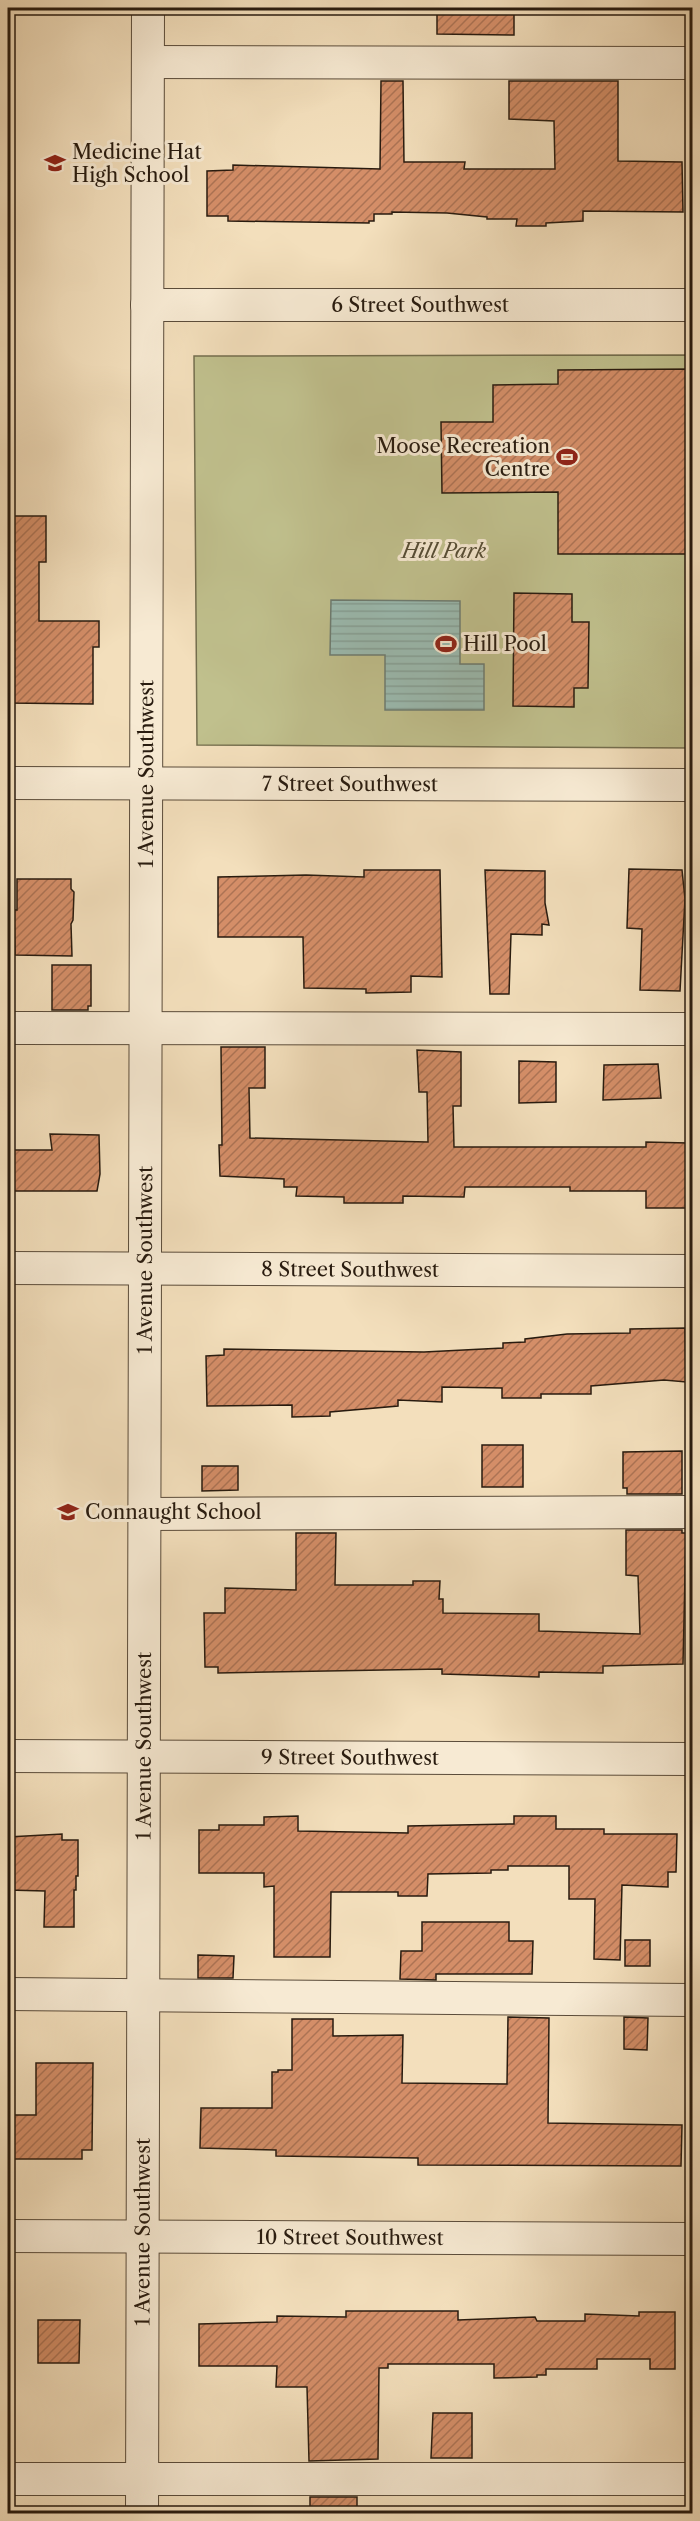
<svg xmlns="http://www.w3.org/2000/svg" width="700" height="2521" font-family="'Libre Caslon Text',serif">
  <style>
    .park { fill: #c0c08d; stroke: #746e4e; stroke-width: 1.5 }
    .water { fill: url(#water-rules); stroke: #6d7c71; stroke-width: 1.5 }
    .building { fill: url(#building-hatch); stroke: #281b0f; stroke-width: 1.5 }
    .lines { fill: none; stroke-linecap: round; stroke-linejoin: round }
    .minor-casing { stroke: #5b4c3a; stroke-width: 34 }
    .minor { stroke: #f7ead3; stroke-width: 32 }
    .labels { text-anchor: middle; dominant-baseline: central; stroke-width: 6; stroke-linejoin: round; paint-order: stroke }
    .poi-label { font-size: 20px; fill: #281b0f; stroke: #f7ead3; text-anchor: start }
    .street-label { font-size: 20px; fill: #281b0f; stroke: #f7ead3 }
    .park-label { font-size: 20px; font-style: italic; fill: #564d35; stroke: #f7ead3 }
  </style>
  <defs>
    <pattern id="water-rules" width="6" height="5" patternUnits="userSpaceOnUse" patternTransform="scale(1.5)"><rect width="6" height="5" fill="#9bbcb2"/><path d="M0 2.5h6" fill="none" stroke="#86a198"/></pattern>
    <pattern id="building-hatch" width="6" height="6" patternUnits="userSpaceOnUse" patternTransform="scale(1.5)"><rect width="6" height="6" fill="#d48e68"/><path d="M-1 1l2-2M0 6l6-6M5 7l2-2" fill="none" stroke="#ac7354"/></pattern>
  </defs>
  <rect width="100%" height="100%" fill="#f3dfbc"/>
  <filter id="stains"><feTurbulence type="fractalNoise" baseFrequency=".00333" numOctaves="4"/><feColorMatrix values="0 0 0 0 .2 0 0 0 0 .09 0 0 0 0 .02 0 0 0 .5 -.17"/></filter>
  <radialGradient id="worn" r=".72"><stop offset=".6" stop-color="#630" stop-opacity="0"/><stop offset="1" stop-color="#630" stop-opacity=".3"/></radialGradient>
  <path class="park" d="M 692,355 L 692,748 L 197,745 L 194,356 Z"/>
  <path class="water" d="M 331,600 L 460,601 L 460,664 L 484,664 L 484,710 L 385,710 L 385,655 L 330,655 Z"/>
  <path class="building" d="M 437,8 L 514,8 L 514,35 L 437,34 Z
    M 381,81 L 403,81 L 404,162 L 465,162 L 464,169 L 555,169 L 554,121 L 509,119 L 509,81 L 618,81 L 618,161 L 682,162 L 683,212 L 583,211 L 583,221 L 546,223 L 546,226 L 516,226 L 517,219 L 487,219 L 487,217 L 447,213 L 392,212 L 392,214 L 374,214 L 374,221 L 369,221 L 369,223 L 228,221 L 228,216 L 207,216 L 207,171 L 233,170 L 233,165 L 380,169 Z
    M 693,369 L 693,554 L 558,554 L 558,492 L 442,493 L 441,422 L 493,422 L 493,385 L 558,384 L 558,370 Z
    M 8,516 L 46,516 L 46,562 L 39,562 L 39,621 L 99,621 L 99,647 L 93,647 L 93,704 L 8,703 Z
    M 514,593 L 572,594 L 572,622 L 589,622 L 588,688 L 574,688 L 574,707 L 513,706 Z
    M 629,869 L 682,870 L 685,899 L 680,991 L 640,990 L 642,929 L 627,928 Z
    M 364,870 L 440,870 L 442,977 L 411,976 L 411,992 L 366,993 L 366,989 L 304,988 L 303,937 L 218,937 L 218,877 L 306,875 L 364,877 Z
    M 485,870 L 545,871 L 545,903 L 549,925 L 542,924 L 542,935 L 511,934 L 509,994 L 490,994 Z
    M 17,879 L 71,879 L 71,889 L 74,892 L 73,920 L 71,924 L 72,956 L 15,955 L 14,910 L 17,910 Z
    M 52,965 L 91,965 L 91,1006 L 88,1006 L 88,1010 L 52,1010 Z
    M 221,1047 L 265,1047 L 265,1088 L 249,1088 L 250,1138 L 428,1142 L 427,1092 L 419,1092 L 417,1050 L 461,1052 L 461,1106 L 453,1106 L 454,1147 L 646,1147 L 646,1142 L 688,1143 L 688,1208 L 646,1208 L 646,1191 L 570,1191 L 570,1187 L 465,1187 L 464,1197 L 403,1196 L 403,1203 L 344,1203 L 344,1197 L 296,1196 L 297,1187 L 284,1187 L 284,1179 L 220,1176 L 219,1145 L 222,1145 Z
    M 519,1061 L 556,1062 L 556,1102 L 519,1103 Z
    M 658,1064 L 661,1098 L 603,1100 L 604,1065 Z
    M 50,1134 L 99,1135 L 100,1174 L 97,1191 L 8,1191 L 8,1150 L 52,1150 Z
    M 685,1328 L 686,1382 L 664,1380 L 591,1386 L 591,1394 L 541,1394 L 541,1398 L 502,1398 L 502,1388 L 442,1387 L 442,1402 L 398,1400 L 398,1406 L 330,1412 L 330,1416 L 292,1417 L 292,1405 L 207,1406 L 206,1356 L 224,1355 L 224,1349 L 424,1352 L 503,1348 L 503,1343 L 525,1342 L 525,1339 L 567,1334 L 630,1333 L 630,1329 Z
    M 482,1445 L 523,1445 L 523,1487 L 482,1487 Z
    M 682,1451 L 682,1494 L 627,1494 L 627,1488 L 623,1488 L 623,1452 Z
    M 202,1466 L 238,1466 L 238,1490 L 202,1491 Z
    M 626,1530 L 682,1530 L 682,1533 L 686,1533 L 683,1664 L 603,1666 L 603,1673 L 539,1672 L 539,1677 L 442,1674 L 442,1669 L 218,1673 L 218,1667 L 205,1667 L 204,1613 L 225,1613 L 225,1588 L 296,1590 L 296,1533 L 336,1533 L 335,1585 L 413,1585 L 413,1581 L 440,1581 L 439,1599 L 443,1599 L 443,1613 L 539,1614 L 539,1631 L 640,1634 L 638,1576 L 626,1575 Z
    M 298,1816 L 298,1831 L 408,1833 L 408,1826 L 514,1824 L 514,1816 L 556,1816 L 556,1829 L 604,1829 L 604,1834 L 677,1834 L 676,1872 L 668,1872 L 668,1887 L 622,1885 L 620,1960 L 594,1959 L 595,1899 L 569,1899 L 569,1866 L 508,1866 L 508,1870 L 491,1870 L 491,1873 L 428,1874 L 427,1896 L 398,1896 L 398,1892 L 331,1892 L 330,1957 L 274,1957 L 274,1886 L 264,1887 L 264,1873 L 199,1873 L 199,1830 L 219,1830 L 219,1825 L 264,1825 L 264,1817 Z
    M 62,1834 L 62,1840 L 78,1840 L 78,1876 L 76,1876 L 76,1890 L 74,1890 L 74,1927 L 44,1927 L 45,1891 L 8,1890 L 8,1837 Z
    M 422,1922 L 509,1922 L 509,1941 L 533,1941 L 532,1974 L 436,1974 L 436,1980 L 400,1979 L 401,1951 L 422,1951 Z
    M 625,1940 L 650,1940 L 650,1966 L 625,1966 Z
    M 198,1955 L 234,1956 L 233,1978 L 198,1978 Z
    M 508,2017 L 549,2018 L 548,2123 L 682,2125 L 681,2166 L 418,2165 L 418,2158 L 276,2156 L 276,2150 L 200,2148 L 201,2108 L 272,2108 L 272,2072 L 278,2072 L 278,2070 L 292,2070 L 292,2019 L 333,2019 L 333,2036 L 403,2035 L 402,2083 L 507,2084 Z
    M 624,2017 L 648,2018 L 647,2050 L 624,2049 Z
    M 36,2063 L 93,2063 L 92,2150 L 82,2150 L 82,2159 L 8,2159 L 8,2115 L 36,2115 Z
    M 346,2311 L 458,2311 L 458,2320 L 535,2317 L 537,2321 L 585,2321 L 585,2314 L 639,2316 L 639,2312 L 675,2312 L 675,2369 L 650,2369 L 650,2359 L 597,2359 L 597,2369 L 546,2369 L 546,2375 L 537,2375 L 537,2377 L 494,2378 L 494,2364 L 388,2364 L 388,2368 L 379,2368 L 378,2459 L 309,2461 L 307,2387 L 276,2387 L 277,2366 L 199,2366 L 199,2324 L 277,2322 L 277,2316 L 346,2317 Z
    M 38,2320 L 80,2320 L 79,2363 L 38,2363 Z
    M 433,2413 L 472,2413 L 472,2458 L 431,2458 Z
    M 310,2497 L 357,2497 L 357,2514 L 310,2514 Z"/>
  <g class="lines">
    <defs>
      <g id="minor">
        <path d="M 148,62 L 692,63"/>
        <path id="s1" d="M 147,305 L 692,305"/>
        <path id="s2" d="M 8,783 L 692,785"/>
        <path d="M 8,1028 L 692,1029"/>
        <path id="s3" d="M 8,1268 L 692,1271"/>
        <path d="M 145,1514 L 692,1512"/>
        <path id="s4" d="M 8,1756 L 692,1759"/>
        <path d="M 8,1994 L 692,2000"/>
        <path id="s5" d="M 8,2236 L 692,2239"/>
        <path d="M 8,2479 L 692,2479"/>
        <path id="s6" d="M 142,2514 L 148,8"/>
      </g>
    </defs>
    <use href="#minor" class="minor-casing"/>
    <use href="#minor" class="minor"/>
  </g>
  <defs>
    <symbol id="school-bare" viewBox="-9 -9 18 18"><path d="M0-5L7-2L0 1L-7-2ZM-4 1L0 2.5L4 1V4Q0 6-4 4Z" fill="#8f2418" stroke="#f7ead3" stroke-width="2.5" paint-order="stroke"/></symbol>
    <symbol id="stadium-bare" viewBox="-9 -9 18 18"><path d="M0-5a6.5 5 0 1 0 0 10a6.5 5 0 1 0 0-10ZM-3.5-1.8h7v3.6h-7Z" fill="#8f2418" stroke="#f7ead3" stroke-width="2.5" paint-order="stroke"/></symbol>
  </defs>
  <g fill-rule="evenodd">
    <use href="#school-bare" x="40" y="148" width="30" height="30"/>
    <use href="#stadium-bare" x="552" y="442" width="30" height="30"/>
    <use href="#stadium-bare" x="431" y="629" width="30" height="30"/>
    <use href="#school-bare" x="53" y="1497" width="30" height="30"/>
  </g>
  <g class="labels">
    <g class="poi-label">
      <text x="72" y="152">Medicine Hat<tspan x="72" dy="23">High School</tspan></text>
      <text x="550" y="446" text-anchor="end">Moose Recreation<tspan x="550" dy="23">Centre</tspan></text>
      <text x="463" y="644">Hill Pool</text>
      <text x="85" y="1512">Connaught School</text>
    </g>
    <g class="street-label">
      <text stroke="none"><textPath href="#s1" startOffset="273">6 Street Southwest</textPath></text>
      <text stroke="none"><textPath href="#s6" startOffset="1740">1 Avenue Southwest</textPath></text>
      <text stroke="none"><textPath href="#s2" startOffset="342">7 Street Southwest</textPath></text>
      <text stroke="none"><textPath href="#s6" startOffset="1254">1 Avenue Southwest</textPath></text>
      <text stroke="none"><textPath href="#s3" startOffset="342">8 Street Southwest</textPath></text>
      <text stroke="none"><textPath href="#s6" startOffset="768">1 Avenue Southwest</textPath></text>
      <text stroke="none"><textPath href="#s4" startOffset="342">9 Street Southwest</textPath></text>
      <text stroke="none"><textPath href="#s6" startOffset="282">1 Avenue Southwest</textPath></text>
      <text stroke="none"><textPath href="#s5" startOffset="342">10 Street Southwest</textPath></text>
    </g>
    <g class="park-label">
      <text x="444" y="551">Hill Park</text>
    </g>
  </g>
  <rect width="700" height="2521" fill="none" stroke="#f3dfbc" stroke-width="30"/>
  <rect x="9" y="9" width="682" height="2503" fill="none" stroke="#281b0f" stroke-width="3"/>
  <rect x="15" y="15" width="670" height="2491" fill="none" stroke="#281b0f" stroke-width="1.5"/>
  <rect width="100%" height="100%" filter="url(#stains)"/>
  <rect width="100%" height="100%" fill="url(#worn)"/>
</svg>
